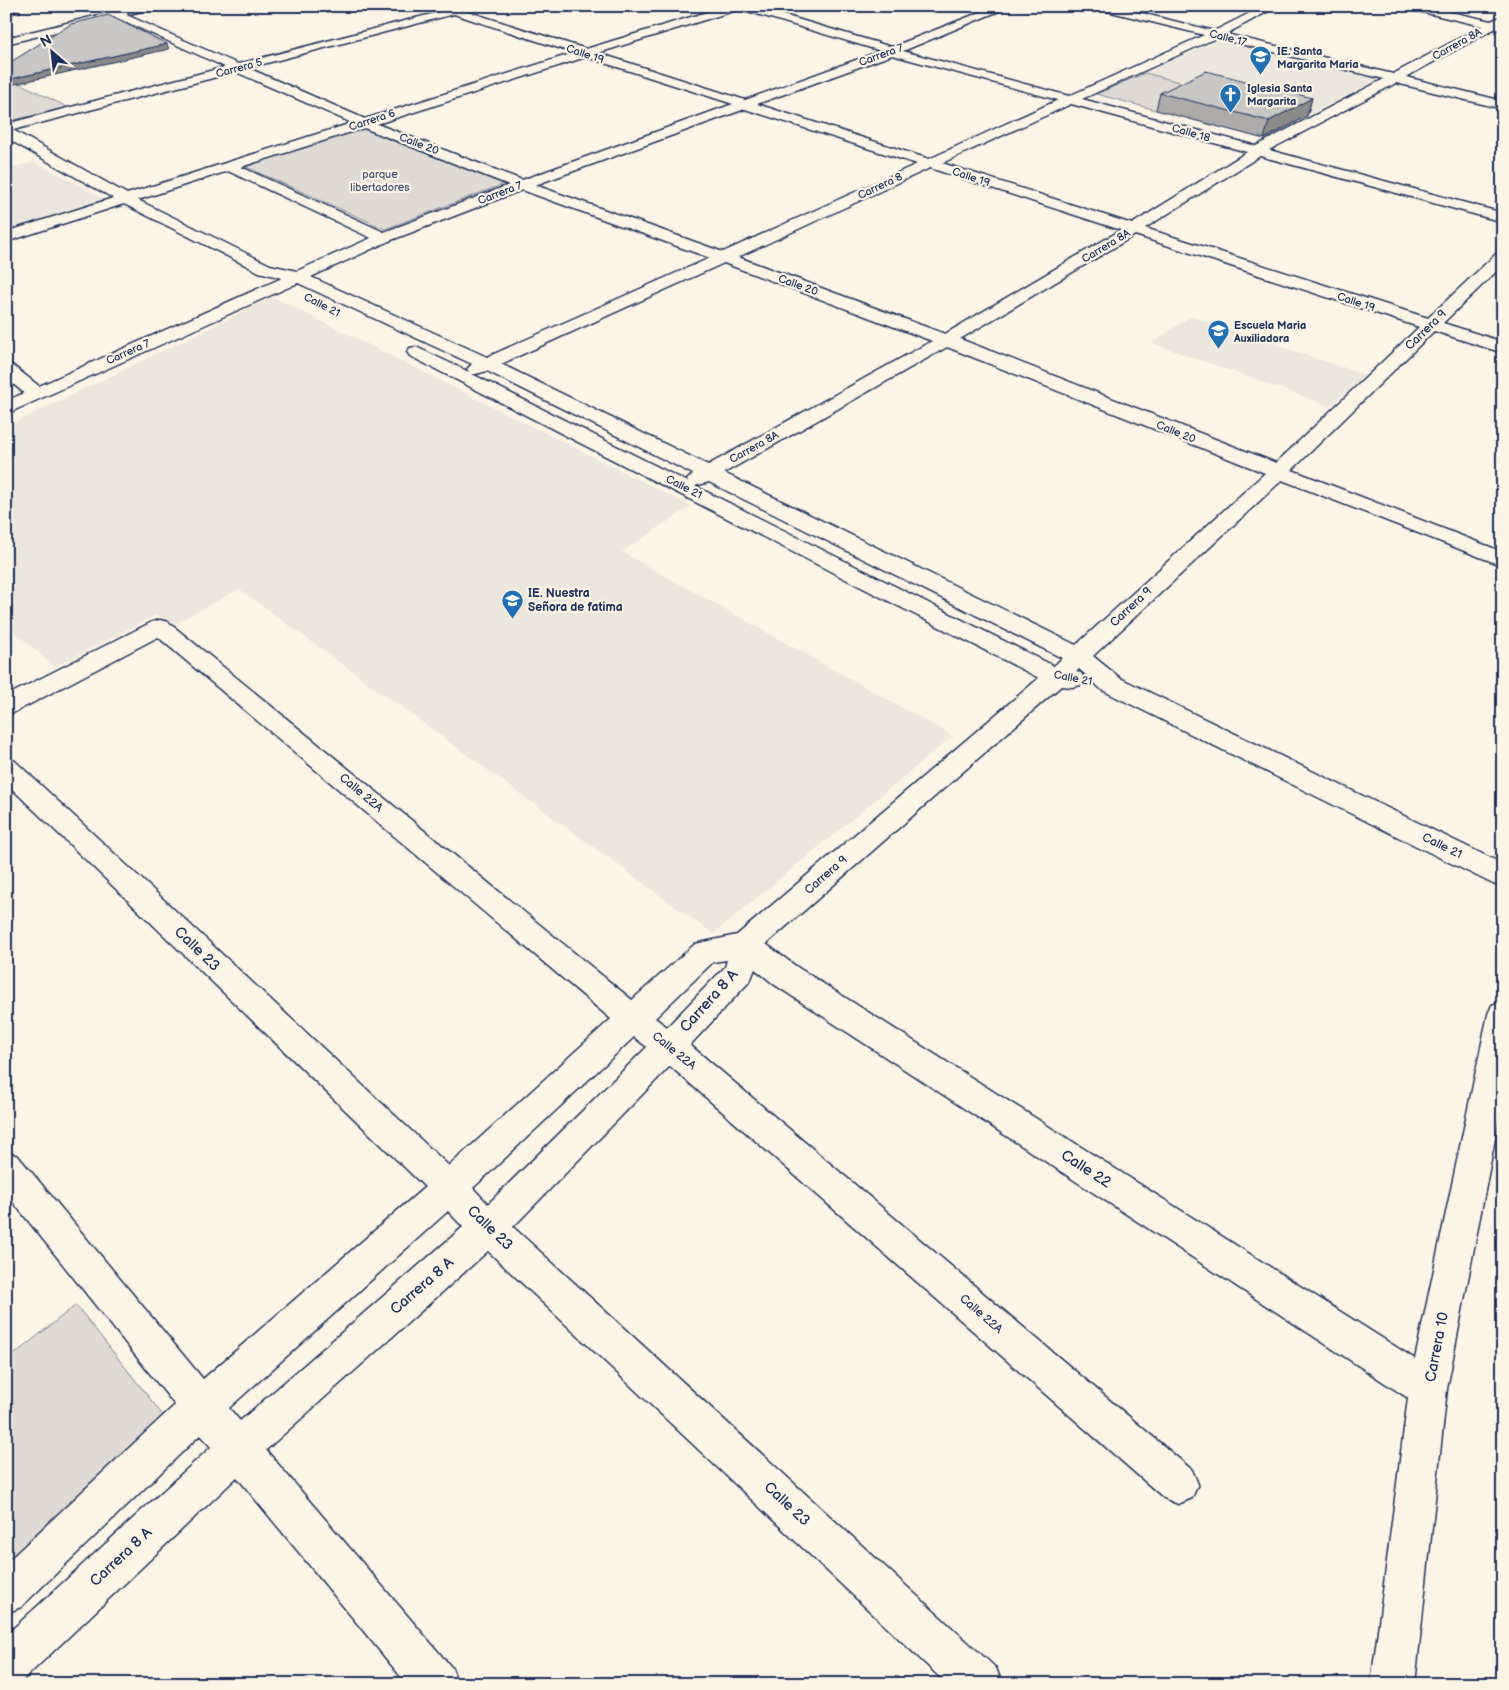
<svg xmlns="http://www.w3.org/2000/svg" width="1509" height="1690" font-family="'Balsamiq Sans',sans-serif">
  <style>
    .built { fill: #ece7dc }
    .green { fill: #dfdbd4; stroke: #7d8599 }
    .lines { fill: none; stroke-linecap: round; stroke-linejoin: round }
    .street-casing { stroke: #1b2f5e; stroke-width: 3 }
    .primary-casing { stroke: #1b2f5e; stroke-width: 3 }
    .street { fill: #fcf5e5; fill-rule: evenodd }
    .primary { fill: #fcf5e5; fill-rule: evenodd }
    .wall { fill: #acabaa; stroke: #1b2f5e }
    .shaded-wall { fill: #8c8b8b; stroke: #1b2f5e }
    .building { fill: #c8c7c6; stroke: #1b2f5e }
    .labels { text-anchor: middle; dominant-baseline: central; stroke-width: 4.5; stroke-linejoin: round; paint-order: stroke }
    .far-street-label { font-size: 11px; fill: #1b2f5e; stroke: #fcf5e5 }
    .far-poi-label { font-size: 11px; font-weight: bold; fill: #1b2f5e; stroke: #fcf5e5; text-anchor: start }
    .far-park-label { font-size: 11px; fill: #425176; stroke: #fcf5e5 }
    .street-label { font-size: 12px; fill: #1b2f5e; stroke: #fcf5e5 }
    .poi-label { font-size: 12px; font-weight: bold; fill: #1b2f5e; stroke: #fcf5e5; text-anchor: start }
    .near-street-label { font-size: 15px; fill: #1b2f5e; stroke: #fcf5e5 }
  </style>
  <rect width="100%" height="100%" fill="#fcf5e5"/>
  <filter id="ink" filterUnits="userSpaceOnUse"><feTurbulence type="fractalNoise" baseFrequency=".02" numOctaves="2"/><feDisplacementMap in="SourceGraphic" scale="10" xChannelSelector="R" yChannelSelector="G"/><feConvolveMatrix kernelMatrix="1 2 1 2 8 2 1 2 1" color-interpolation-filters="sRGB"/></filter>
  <g filter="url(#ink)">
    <path class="built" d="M 1218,40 L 1378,79 L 1307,116 L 1145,73 Z
      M 35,162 L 107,200 L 6,232 L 6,169 Z
      M 273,297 L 691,506 L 622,552 L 953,736 L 713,934 L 239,589 L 174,624 L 156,615 L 54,667 L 6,624 L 6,427 Z
      M 1191,316 L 1366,375 L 1329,406 L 1152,343 Z"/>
    <path class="green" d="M 1145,73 L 1202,88 L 1156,110 L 1096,94 Z
      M 11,79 L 67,107 L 11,121 L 6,119 L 6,81 Z
      M 362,128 L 504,184 L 385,229 L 244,166 Z
      M 76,1305 L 177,1433 L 6,1585 L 6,1361 Z"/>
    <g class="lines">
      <defs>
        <path id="street" d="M 91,6 L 106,6 L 238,64 L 443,11 L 434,6 L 466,7 L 467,9 L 466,11 L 586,49 L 727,6 L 753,6 L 892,47 L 996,6 L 1011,6 L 903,51 L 1069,96 L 1204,35 L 1095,8 L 1094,6 L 1113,6 L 1214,31 L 1264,6 L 1278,6 L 1226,34 L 1393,74 L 1482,26 L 1405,8 L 1404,6 L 1424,6 L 1491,21 L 1503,16 L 1503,30 L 1494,29 L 1406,77 L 1503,101 L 1503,109 L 1396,83 L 1269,150 L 1503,213 L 1503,222 L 1260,156 L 1145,228 L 1428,318 L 1497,253 L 1503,251 L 1503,265 L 1443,323 L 1503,342 L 1503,353 L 1434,331 L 1292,470 L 1503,552 L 1503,566 L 1282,480 L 1093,656 L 1120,678 L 1503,864 L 1503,887 L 1493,884 L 1102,690 L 1079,669 L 1076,672 L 1081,673 L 1084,679 L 1081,685 L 1072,687 L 1061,686 L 766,944 L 797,967 L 1415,1359 L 1488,1014 L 1492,1005 L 1503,1001 L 1503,1097 L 1447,1389 L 1415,1684 L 1371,1684 L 1408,1398 L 775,985 L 755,969 L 750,981 L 690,1045 L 1192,1470 L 1198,1484 L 1192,1498 L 1178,1504 L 1164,1498 L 670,1066 L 513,1227 L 996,1668 L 1002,1684 L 947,1684 L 488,1251 L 266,1450 L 452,1668 L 458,1684 L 407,1684 L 237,1477 L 22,1681 L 14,1684 L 6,1684 L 6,1635 L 211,1447 L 200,1435 L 21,1607 L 6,1613 L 6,1563 L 175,1405 L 6,1193 L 6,1152 L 18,1156 L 203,1379 L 425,1187 L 6,783 L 6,758 L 15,761 L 449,1166 L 611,1019 L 158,637 L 15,712 L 6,714 L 6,696 L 152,622 L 160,620 L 168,622 L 632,1000 L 695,944 L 737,935 L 1039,678 L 410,356 L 407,352 L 410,348 L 416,347 L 469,372 L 467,369 L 472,364 L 298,283 L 6,414 L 6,401 L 24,393 L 6,378 L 6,364 L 12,365 L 39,386 L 282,278 L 259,272 L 124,204 L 6,242 L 6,232 L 113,198 L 6,138 L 6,124 L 225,67 ZM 740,9 L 881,51 L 745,100 L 598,53 ZM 454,14 L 574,53 L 365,119 L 248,68 ZM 1216,38 L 1384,79 L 1256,146 L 1082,99 ZM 892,55 L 1058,100 L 929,159 L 757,104 ZM 586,57 L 733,104 L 522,180 L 377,124 ZM 236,72 L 352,123 L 127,194 L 13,130 ZM 1071,104 L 1247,152 L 1132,224 L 942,163 ZM 745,109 L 917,164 L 723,252 L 535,185 ZM 364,128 L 509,185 L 384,232 L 241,167 ZM 930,168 L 1121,230 L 945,334 L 738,257 ZM 228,171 L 371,238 L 297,271 L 270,265 L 138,200 ZM 522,190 L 710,258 L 487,357 L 311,277 L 389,241 ZM 1135,235 L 1419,327 L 1276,463 L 960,339 ZM 724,263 L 932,341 L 708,465 L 501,364 ZM 947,347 L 1265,473 L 1076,645 L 724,473 ZM 487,371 L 693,474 L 687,480 L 688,482 L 472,374 L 476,374 ZM 709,482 L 1062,658 L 1054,666 L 695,486 ZM 727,960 L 725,967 L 667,1027 L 655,1018 L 713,962 ZM 634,1037 L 647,1047 L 488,1204 L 473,1188 ZM 448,1211 L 463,1227 L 240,1421 L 229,1408 Z"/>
        <path id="primary" d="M 136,6 L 155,6 L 154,8 L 6,44 L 6,38 Z"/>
      </defs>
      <use href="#street" class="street-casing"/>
      <use href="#primary" class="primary-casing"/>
      <use href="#street" class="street"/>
      <use href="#primary" class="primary"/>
    </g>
    <path class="wall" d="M 1160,93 L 1312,98 L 1307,116 L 1264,139 L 1156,110 Z"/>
    <path class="shaded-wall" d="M 6,6 L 18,6 L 21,12 L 6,16 Z
      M 167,44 L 169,49 L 6,86 L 6,80 Z
      M 1312,98 L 1307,116 L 1264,139 L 1269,121 Z"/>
    <path class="building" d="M 108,15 L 167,44 L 6,80 L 6,65 L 71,24 Z
      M 1206,71 L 1312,98 L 1269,121 L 1160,93 Z"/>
  </g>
  <defs>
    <symbol id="school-pin" viewBox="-11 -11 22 30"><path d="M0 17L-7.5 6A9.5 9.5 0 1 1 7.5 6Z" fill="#1f6fb2" stroke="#fcf5e5"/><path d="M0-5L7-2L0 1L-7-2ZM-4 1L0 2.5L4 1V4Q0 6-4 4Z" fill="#fff"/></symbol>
    <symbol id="church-pin" viewBox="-11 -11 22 30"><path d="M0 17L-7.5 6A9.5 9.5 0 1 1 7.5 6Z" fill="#1f6fb2" stroke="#fcf5e5"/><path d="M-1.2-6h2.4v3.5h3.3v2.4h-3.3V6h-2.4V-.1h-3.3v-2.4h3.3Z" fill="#fff"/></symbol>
  </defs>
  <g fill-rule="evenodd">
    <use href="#school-pin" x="1248" y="44" width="25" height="34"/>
    <use href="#church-pin" x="1218" y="82" width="25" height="34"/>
    <use href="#school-pin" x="1206" y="318" width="25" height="34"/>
    <use href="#school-pin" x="500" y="588" width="25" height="34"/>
  </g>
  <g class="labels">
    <g class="far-street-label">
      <text transform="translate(1228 38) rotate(14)">Calle 17</text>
      <text transform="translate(1457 44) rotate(-29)">Carrera 8A</text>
      <text transform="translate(585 54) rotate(18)">Calle 19</text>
      <text transform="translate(881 55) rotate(-20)">Carrera 7</text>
      <text transform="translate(239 68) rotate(-15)">Carrera 5</text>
      <text transform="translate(372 120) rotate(-18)">Carrera 6</text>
      <text transform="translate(1191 133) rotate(16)">Calle 18</text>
      <text transform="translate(419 144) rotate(21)">Calle 20</text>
      <text transform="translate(971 177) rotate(18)">Calle 19</text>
      <text transform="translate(880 186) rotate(-25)">Carrera 8</text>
      <text transform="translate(500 193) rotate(-21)">Carrera 7</text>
      <text transform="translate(1106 246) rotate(-31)">Carrera 8A</text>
      <text transform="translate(798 285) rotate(20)">Calle 20</text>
      <text transform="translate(1356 302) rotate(18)">Calle 19</text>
      <text transform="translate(322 305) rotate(27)">Calle 21</text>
      <text transform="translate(128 352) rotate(-24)">Carrera 7</text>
      <text transform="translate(1176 432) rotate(22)">Calle 20</text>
      <text transform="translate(754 447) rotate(-29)">Carrera 8A</text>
      <text transform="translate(684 487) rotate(27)">Calle 21</text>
      <text transform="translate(1073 678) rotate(11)">Calle 21</text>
    </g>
    <g class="far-poi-label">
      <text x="1277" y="51">IE. Santa<tspan x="1277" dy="13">Margarita Maria</tspan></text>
      <text x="1247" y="88">Iglesia Santa<tspan x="1247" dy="13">Margarita</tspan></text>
      <text x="1234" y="325">Escuela Maria<tspan x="1234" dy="13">Auxiliadora</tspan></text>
    </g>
    <g class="far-park-label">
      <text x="380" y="174">parque<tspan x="380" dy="13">libertadores</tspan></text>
    </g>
    <g class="street-label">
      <text transform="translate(1426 330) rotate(-44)">Carrera 9</text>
      <text transform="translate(1131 607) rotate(-43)">Carrera 9</text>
      <text transform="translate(361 793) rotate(40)">Calle 22A</text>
      <text transform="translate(1442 846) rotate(26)">Calle 21</text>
      <text transform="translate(826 875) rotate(-41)">Carrera 9</text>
      <text transform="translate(674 1051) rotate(39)">Calle 22A</text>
      <text transform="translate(981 1314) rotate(41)">Calle 22A</text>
    </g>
    <g class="poi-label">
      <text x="528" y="593">IE. Nuestra<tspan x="528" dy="14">Señora de fatima</tspan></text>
    </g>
    <g class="near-street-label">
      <text transform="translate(197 949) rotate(44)">Calle 23</text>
      <text transform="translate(709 1001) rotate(-48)">Carrera 8 A</text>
      <text transform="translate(1086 1169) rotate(33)">Calle 22</text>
      <text transform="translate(490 1228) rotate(44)">Calle 23</text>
      <text transform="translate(422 1286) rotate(-41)">Carrera 8 A</text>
      <text transform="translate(1437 1347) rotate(-79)">Carrera 10</text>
      <text transform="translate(787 1504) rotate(43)">Calle 23</text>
      <text transform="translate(121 1557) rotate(-43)">Carrera 8 A</text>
    </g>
  </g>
  <rect width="1509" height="1690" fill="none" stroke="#fcf5e5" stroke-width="25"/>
  <rect x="12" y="12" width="1484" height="1665" fill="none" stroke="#1b2f5e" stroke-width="2" filter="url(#ink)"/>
  <g transform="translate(52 52) rotate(332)" stroke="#fcf5e5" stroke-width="4" paint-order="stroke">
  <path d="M0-4L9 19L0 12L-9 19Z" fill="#1b2f5e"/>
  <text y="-8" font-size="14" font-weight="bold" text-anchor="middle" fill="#1b2f5e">N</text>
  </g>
</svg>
